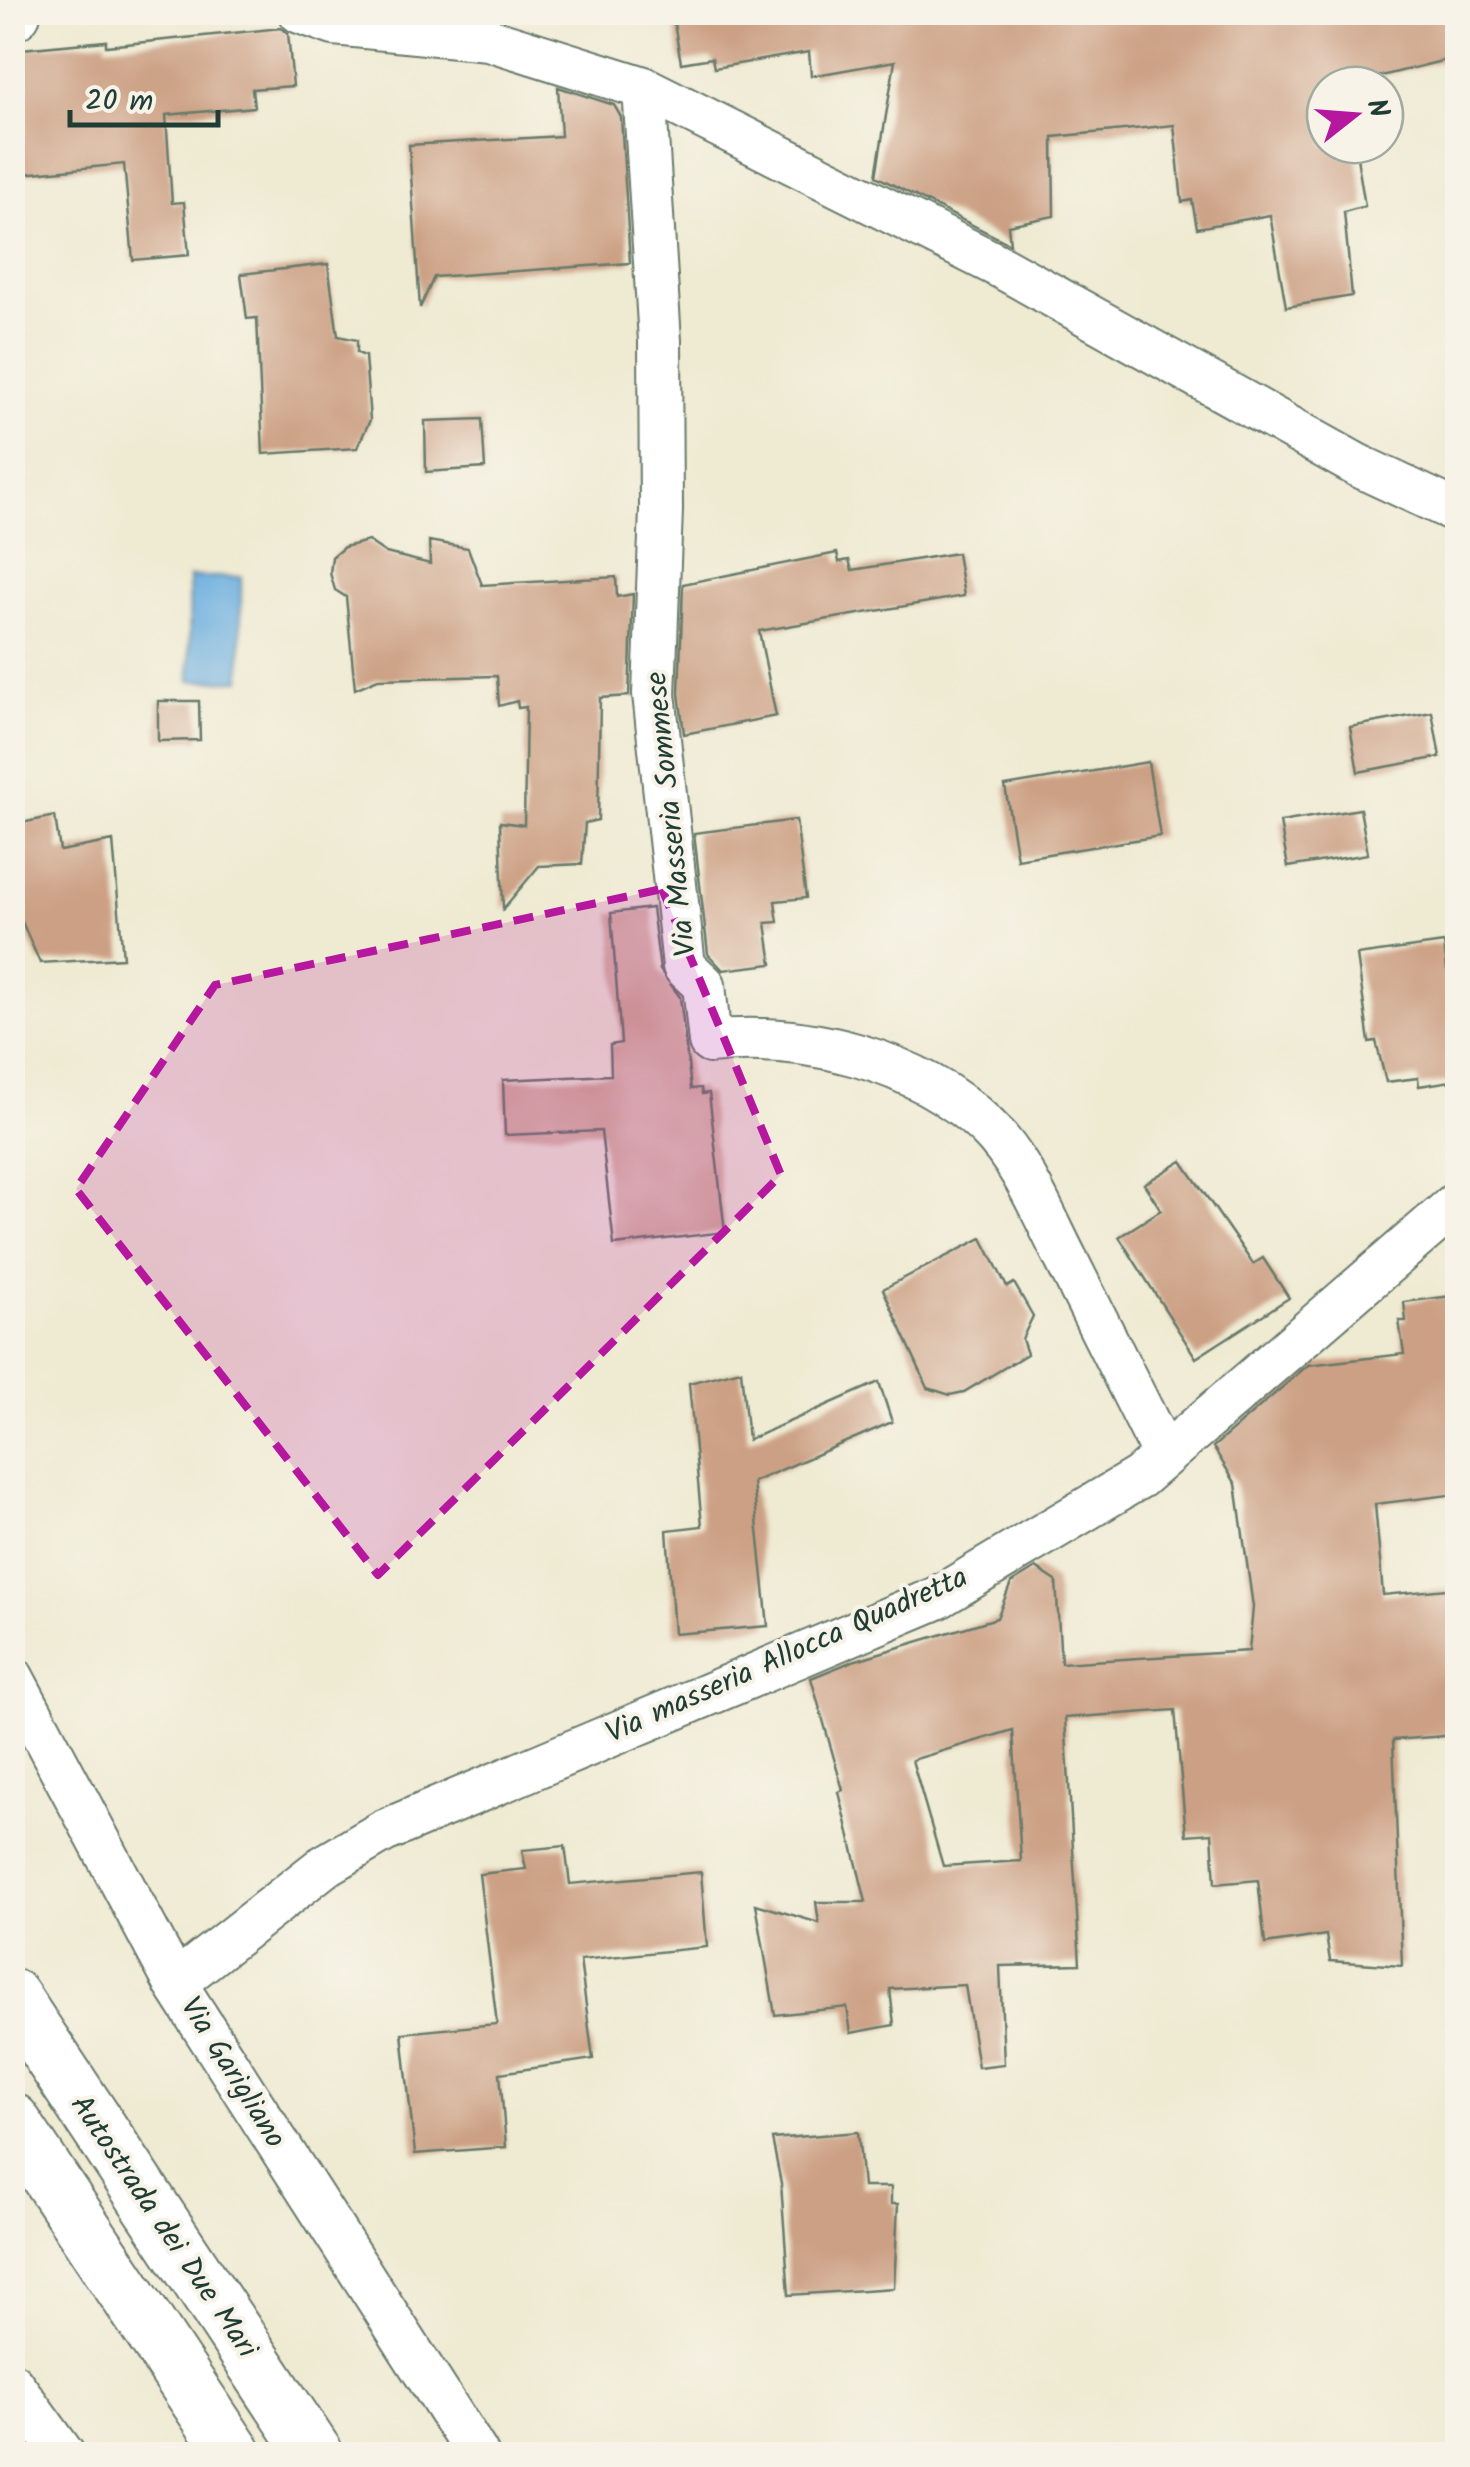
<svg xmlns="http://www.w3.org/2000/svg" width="1470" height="2467" font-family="Kalam,sans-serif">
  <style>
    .water { fill: #6aaedf; stroke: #44768a; stroke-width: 2.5 }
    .building { fill: #cca084; fill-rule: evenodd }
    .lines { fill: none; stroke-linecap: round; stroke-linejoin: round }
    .street-casing { stroke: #687a6b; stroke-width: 46 }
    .secondary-casing { stroke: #687a6b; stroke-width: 59 }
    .highway-casing { stroke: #687a6b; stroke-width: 59 }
    .street { stroke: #fff; stroke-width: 42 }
    .secondary { stroke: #fff; stroke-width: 55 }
    .highway { stroke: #fff; stroke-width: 55 }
    .marked { fill: #b5179e; fill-opacity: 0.2; stroke: #b5179e; stroke-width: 8; stroke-dasharray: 20 12; stroke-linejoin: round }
    .labels { text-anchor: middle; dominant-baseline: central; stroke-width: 8; stroke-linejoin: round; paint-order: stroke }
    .street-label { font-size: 30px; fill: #1f3d34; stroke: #f7f3e8 }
  </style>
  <rect width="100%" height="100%" fill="#f7f3e8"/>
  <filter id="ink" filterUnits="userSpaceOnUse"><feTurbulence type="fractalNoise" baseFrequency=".01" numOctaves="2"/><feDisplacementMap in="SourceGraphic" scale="20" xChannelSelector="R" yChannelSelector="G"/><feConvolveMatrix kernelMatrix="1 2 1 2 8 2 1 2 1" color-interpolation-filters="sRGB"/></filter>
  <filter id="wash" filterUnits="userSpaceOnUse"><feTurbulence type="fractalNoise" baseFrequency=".0048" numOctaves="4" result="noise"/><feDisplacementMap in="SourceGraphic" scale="40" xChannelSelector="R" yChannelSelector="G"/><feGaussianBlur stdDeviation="2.25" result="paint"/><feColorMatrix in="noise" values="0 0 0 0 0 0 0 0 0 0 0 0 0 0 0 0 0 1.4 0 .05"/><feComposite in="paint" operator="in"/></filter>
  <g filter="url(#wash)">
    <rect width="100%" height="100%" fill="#efead2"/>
    <path class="water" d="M 189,577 L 241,577 L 241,680 L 190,681 Z"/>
    <g id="blocks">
      <path class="building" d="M 672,12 L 1458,12 L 1458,57 L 1345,85 L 1325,85 L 1325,145 L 1355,145 L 1365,206 L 1344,212 L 1352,296 L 1286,307 L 1270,215 L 1197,228 L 1192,200 L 1182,202 L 1174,125 L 1053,137 L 1054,216 L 1008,225 L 1010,244 L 876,176 L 895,61 L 811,76 L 809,52 L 714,68 L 712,58 L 681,63 Z
        M 281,28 L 288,33 L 293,86 L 252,89 L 254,107 L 166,115 L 172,203 L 184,202 L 189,255 L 133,260 L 124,164 L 12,175 L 12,50 L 106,41 L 106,46 Z
        M 558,87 L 614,105 L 621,117 L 630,263 L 434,277 L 420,308 L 409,145 L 561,136 Z
        M 328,264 L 338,336 L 357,340 L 357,353 L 365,356 L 370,420 L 357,448 L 263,454 L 257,318 L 247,319 L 241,274 Z
        M 482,419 L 485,468 L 426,472 L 425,421 Z
        M 368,541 L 386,553 L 430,564 L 429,541 L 468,548 L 482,585 L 616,577 L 617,597 L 633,594 L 629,696 L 600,698 L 598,820 L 585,823 L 582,864 L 539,866 L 503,909 L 500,822 L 524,825 L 526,707 L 518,708 L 517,701 L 499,706 L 497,676 L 378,679 L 355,689 L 346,597 L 335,590 L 330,573 L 332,557 L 344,547 Z
        M 837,553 L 839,562 L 849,560 L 852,570 L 957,553 L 964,596 L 759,631 L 776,716 L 684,734 L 679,693 L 683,584 Z
        M 158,701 L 199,701 L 200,740 L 158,741 Z
        M 1432,712 L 1440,757 L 1358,772 L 1350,727 Z
        M 1148,762 L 1160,836 L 1017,859 L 1005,786 Z
        M 1360,809 L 1368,854 L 1288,867 L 1280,822 Z
        M 55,816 L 60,851 L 113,841 L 123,958 L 40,963 L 12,899 L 12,825 Z
        M 796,820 L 806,898 L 775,901 L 778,922 L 766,923 L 772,964 L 723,970 L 708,954 L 694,833 Z
        M 652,908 L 660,970 L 680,997 L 691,1089 L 701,1088 L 702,1094 L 709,1093 L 725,1232 L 614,1245 L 601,1131 L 505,1135 L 503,1080 L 611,1075 L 610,1045 L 621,1043 L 611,913 Z
        M 1444,943 L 1447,969 L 1458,966 L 1458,1080 L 1419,1086 L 1418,1078 L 1386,1082 L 1376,1041 L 1369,1042 L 1357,955 Z
        M 1182,1161 L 1253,1264 L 1263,1258 L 1289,1298 L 1196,1358 L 1119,1237 L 1161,1210 L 1144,1184 Z
        M 982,1238 L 1007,1287 L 1014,1283 L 1033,1316 L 1022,1339 L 1027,1354 L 964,1392 L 950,1395 L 928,1388 L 883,1289 Z
        M 1452,1296 L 1458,1342 L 1458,1494 L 1375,1504 L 1383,1595 L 1458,1588 L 1458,1735 L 1393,1740 L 1402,1966 L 1330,1961 L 1326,1935 L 1265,1944 L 1258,1880 L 1215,1884 L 1212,1833 L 1186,1835 L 1175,1710 L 1065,1718 L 1080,1964 L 1000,1966 L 1004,2064 L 978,2067 L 965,1985 L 890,1989 L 894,2025 L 851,2033 L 847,2007 L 775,2015 L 756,1904 L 819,1923 L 816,1902 L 866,1902 L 839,1792 L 843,1790 L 811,1678 L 853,1661 L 997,1618 L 1011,1583 L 1036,1568 L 1056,1581 L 1061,1663 L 1249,1651 L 1253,1607 L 1236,1484 L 1213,1447 L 1308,1365 L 1404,1354 L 1399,1321 L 1406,1321 L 1404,1302 ZM 1013,1730 L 1021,1861 L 943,1866 L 912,1760 Z
        M 741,1370 L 748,1440 L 879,1382 L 892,1422 L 753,1482 L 768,1626 L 674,1634 L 667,1530 L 702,1526 L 689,1383 Z
        M 565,1846 L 570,1884 L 701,1872 L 707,1947 L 580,1960 L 593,2059 L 500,2073 L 506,2147 L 415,2154 L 402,2033 L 497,2024 L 479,1874 L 526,1869 L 522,1850 Z
        M 858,2132 L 863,2187 L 891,2187 L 891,2204 L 898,2204 L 894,2288 L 789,2295 L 781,2183 L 772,2139 Z"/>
    </g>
  </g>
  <g filter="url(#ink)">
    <use href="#blocks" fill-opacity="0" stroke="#687a6b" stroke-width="2.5"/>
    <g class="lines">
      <defs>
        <path id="street" d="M 300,12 L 334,24 L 488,39 L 644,88 L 1003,268 L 1357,465 L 1458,512
          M 644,88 L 660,341 L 661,510 L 654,694 L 684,966 L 704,985 L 710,1042 C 804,1032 917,1059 987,1127 C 1022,1161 1043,1214 1065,1257 C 1098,1323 1131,1389 1164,1455
          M 12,1677 L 175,1983 L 477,2454
          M 175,1983 L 323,1867 L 384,1831 L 937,1598 L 1140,1477 L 1458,1202
          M 12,2384 L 63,2454"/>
        <path id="secondary" d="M 12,13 L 13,12"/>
        <path id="highway" d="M 12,1997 L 315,2454
          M 12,2121 L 234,2454"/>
      </defs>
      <use href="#street" class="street-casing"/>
      <use href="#secondary" class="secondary-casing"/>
      <use href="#highway" class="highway-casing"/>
      <use href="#street" class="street"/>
      <use href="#secondary" class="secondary"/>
      <use href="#highway" class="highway"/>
    </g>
  </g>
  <path class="marked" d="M 662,889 L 781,1175 L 378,1575 L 76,1189 L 215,985 Z"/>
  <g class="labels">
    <g class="street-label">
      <text transform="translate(672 814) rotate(-96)">Via Masseria Sommese</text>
      <text transform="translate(787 1656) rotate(-24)">Via masseria Allocca Quadretta</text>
      <text transform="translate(232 2073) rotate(58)">Via Garigliano</text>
      <text transform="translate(163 2227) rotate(56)">Autostrada dei Due Mari</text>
    </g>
  </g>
  <rect width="1470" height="2467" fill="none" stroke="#f7f3e8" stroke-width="50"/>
  <g transform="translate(1355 115) rotate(73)"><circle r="48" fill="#f7f3e8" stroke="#a1aaa0" stroke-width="2.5"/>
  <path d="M0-8L18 38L0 25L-18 38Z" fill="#b5179e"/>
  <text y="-15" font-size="28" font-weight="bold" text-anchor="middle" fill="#1f3d34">N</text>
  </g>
  <path d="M70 110v15h148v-15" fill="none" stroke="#1f3d34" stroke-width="5"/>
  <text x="85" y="110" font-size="30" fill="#1f3d34" stroke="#f7f3e8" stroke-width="8" paint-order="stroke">20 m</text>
</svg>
